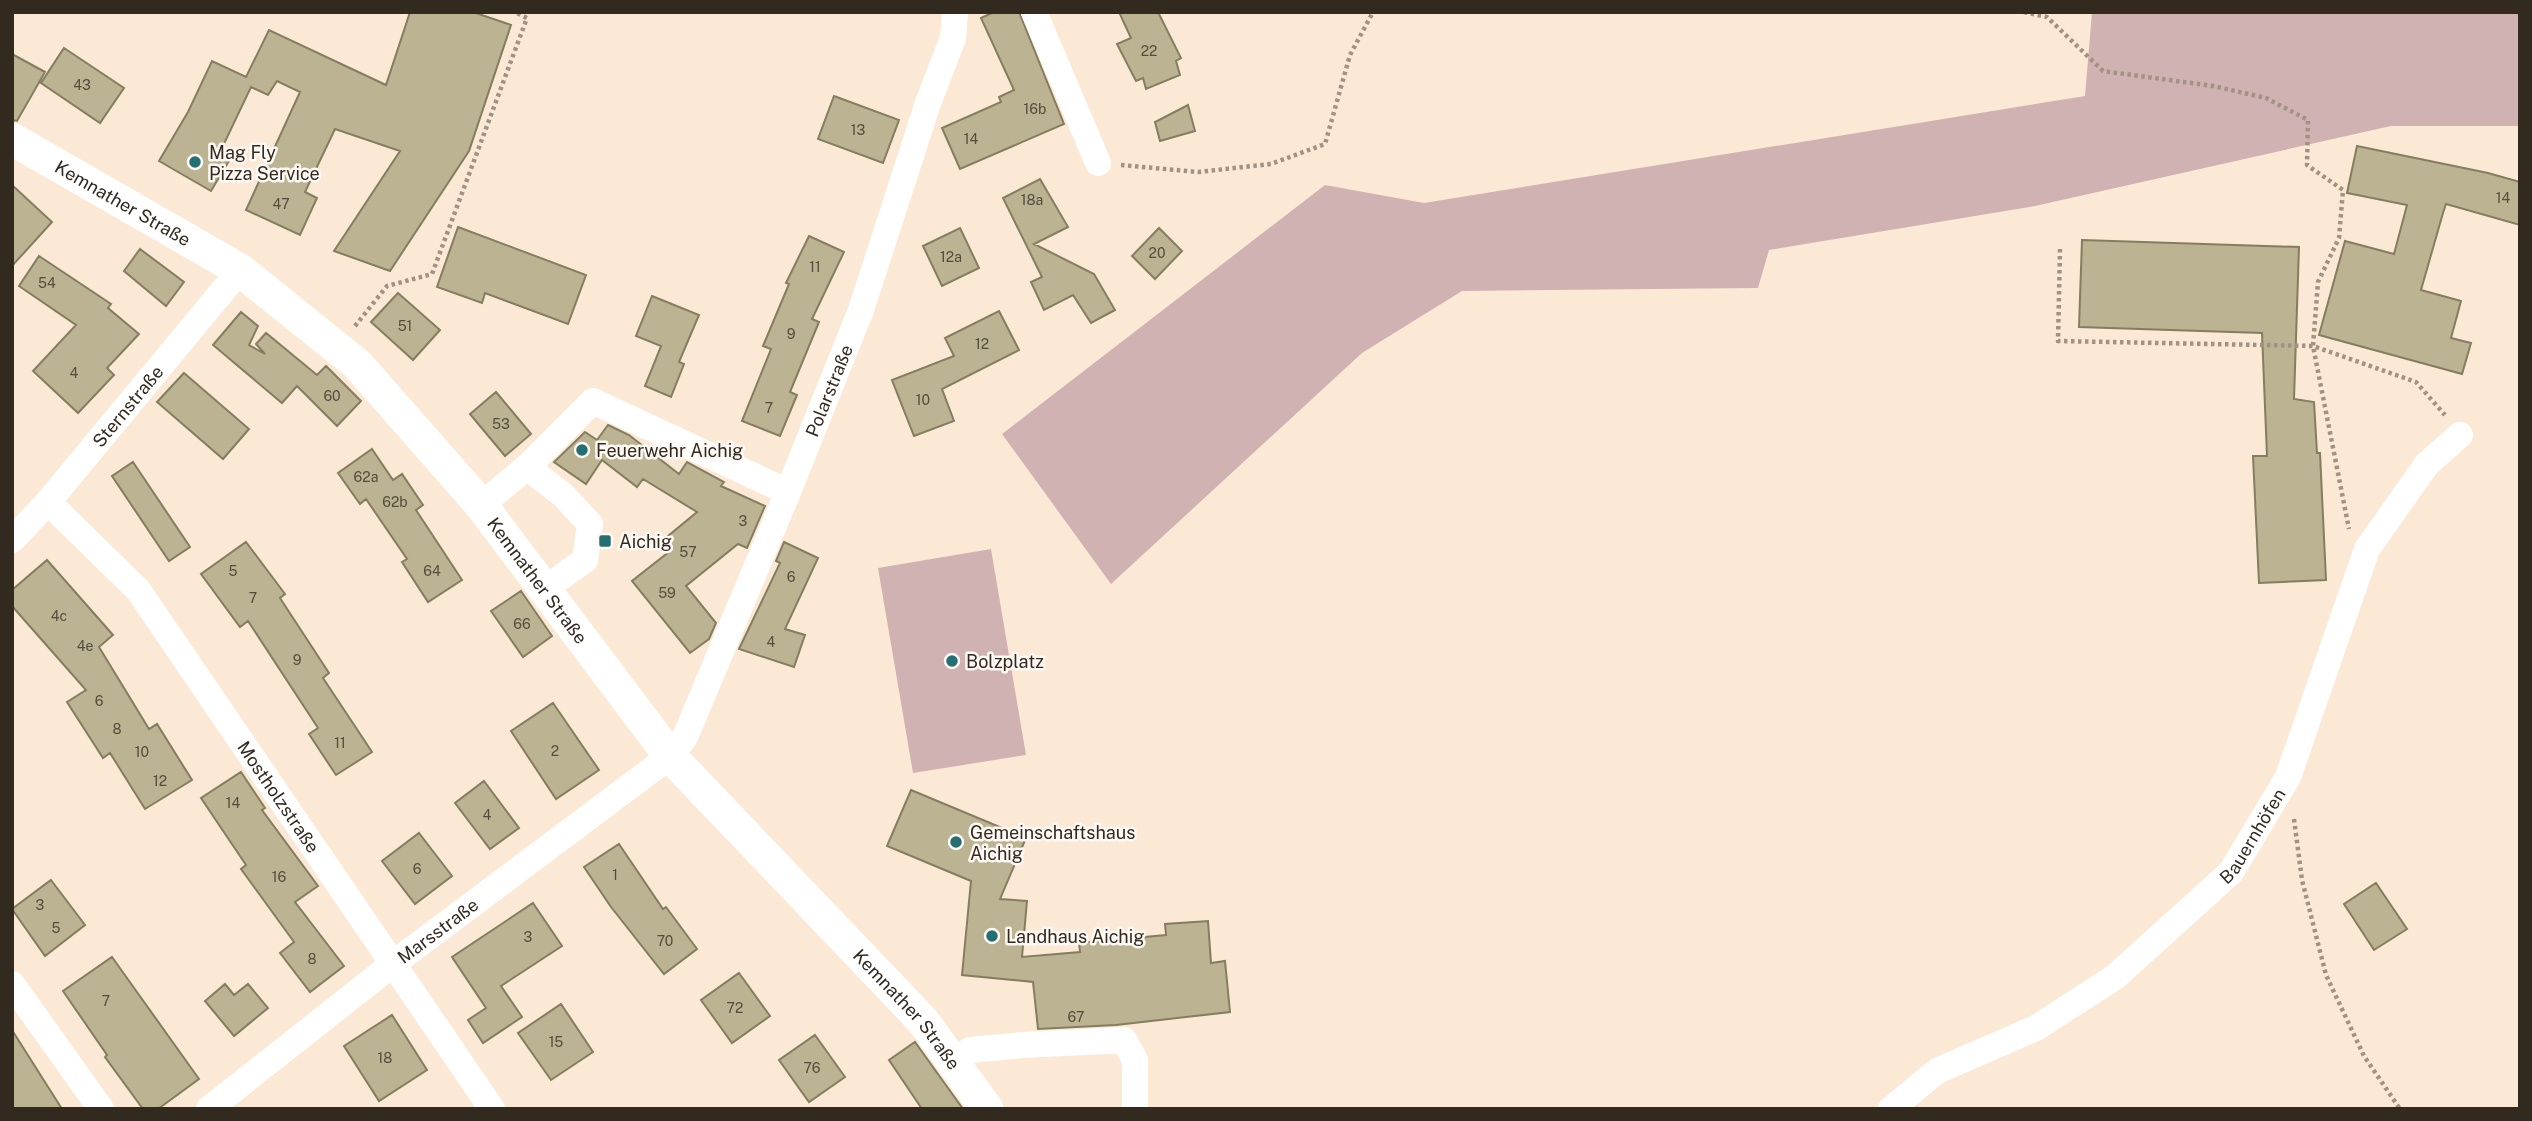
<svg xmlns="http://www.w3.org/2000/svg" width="2532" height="1121" font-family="'Public Sans',sans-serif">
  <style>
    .green { fill: #d1b2b2 }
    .building { fill: #bbb391; stroke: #847d60; stroke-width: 2 }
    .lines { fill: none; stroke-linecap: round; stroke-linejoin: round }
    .path { stroke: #a19383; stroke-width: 4.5; stroke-dasharray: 3.5 3.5; stroke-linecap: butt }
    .minor { stroke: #fff; stroke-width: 26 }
    .major { stroke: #fff; stroke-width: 33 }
    .poi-dot { fill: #246f72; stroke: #fef9f4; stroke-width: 2.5 }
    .labels { text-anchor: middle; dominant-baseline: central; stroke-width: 5; stroke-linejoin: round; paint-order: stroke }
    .number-label { font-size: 14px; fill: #544c3c }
    .poi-label { font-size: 18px; fill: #32291f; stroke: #fef9f4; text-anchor: start }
    .street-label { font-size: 18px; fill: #32291f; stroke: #fef9f4 }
  </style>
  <rect width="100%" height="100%" fill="#fce9d5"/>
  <path class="green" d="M 2092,12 L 2520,12 L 2520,126 L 2391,126 L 2035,206 L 1769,250 L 1758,288 L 1462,291 L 1362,353 L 1111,584 L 1002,434 L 1325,185 L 1424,203 L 2085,96 Z
    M 991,549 L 1026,755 L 913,773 L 878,568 Z"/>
  <path class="building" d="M 410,12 L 473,12 L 511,25 L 469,151 L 390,271 L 334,251 L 400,151 L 335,129 L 305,192 L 317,198 L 300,235 L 246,210 L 300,92 L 277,81 L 268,95 L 251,87 L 221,150 L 232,156 L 211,191 L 159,161 L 188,112 L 212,61 L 246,77 L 269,30 L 386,85 Z
    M 994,12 L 1019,12 L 1064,124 L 960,169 L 942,128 L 1001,102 L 999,97 L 1014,90 L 981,18 Z
    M 1119,12 L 1158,12 L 1181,58 L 1176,61 L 1180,75 L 1146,89 L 1143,78 L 1136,81 L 1117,44 L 1131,38 Z
    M 64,48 L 124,88 L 100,123 L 41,83 Z
    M 12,54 L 45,72 L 17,121 L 12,120 Z
    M 834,96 L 899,120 L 883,163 L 818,139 Z
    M 1188,105 L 1195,131 L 1160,141 L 1155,122 Z
    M 2357,146 L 2488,173 L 2520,182 L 2520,225 L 2446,204 L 2443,213 L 2421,290 L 2461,301 L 2451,338 L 2471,343 L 2462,374 L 2319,335 L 2345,241 L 2394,254 L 2407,205 L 2347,193 Z
    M 1040,179 L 1068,227 L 1034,244 L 1094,274 L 1115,310 L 1091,323 L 1073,295 L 1044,310 L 1031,282 L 1042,277 L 1003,198 Z
    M 12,185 L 52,222 L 12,266 Z
    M 458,227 L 586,275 L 568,324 L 485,293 L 482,303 L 437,287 Z
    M 960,228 L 979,268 L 942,286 L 923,246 Z
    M 1159,228 L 1182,251 L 1155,279 L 1132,256 Z
    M 809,236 L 844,252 L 812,319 L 819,322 L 790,392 L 797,395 L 780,436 L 742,421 L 771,349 L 763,346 L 789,284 L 786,283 Z
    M 2082,240 L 2299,247 L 2294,399 L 2314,402 L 2317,453 L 2320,453 L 2326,580 L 2259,583 L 2253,456 L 2267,456 L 2262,333 L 2079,327 Z
    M 140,249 L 184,282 L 166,306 L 124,271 Z
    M 39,256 L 111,304 L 108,308 L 139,334 L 107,368 L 114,375 L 78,413 L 33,371 L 76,325 L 19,286 Z
    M 398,293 L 440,330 L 413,360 L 371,322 Z
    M 652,296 L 699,315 L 679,362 L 684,364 L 671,397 L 645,386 L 661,346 L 636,336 Z
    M 999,311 L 1019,350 L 942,389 L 954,421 L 914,436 L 892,380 L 954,356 L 945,338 Z
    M 241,312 L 258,326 L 249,345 L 265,354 L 256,344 L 266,333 L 317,375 L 326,366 L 361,401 L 337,426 L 297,386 L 282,403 L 213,345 Z
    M 184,373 L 249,429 L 223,459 L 157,402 Z
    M 496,392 L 531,434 L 505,456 L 470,414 Z
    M 608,425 L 629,435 L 679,474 L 687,462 L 724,482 L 721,486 L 765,506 L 747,548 L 738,544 L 686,586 L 716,623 L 709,639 L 690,653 L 632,581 L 670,551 L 662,541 L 697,512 L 643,479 L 637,487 L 602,460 L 586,484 L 554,462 L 585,432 L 597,440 Z
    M 372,449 L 393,480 L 402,474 L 423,505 L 416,510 L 462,580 L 428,602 L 402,562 L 407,559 L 366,499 L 360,504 L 338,473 Z
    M 133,462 L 190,547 L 169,561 L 112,476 Z
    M 246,542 L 285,594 L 280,598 L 329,673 L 323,678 L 372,752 L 336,775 L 309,734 L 318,728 L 248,621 L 240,627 L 201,574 Z
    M 784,542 L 818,558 L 785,629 L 805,635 L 794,667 L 739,649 L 780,563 L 776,561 Z
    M 47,560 L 113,635 L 99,647 L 149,729 L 157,724 L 192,780 L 145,809 L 110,753 L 103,758 L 67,702 L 86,690 L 12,606 L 12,590 Z
    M 521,591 L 552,636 L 523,657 L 491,611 Z
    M 553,703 L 599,770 L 556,799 L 511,731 Z
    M 241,772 L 265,808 L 262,810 L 318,886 L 295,902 L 344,966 L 310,992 L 280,953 L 294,942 L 241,869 L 246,865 L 201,798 Z
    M 484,781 L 519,828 L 490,849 L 455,803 Z
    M 911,790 L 1026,838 L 1000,899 L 1027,901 L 1022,957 L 1080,952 L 1079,943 L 1166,935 L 1165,924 L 1208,921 L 1211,963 L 1225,961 L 1230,1012 L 1116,1025 L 1038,1029 L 1033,982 L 962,975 L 971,881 L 887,846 Z
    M 419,833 L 452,876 L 415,904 L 382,861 Z
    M 619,844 L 663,909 L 666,907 L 697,949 L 664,974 L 611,907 L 584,867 Z
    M 51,880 L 85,925 L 45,956 L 12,909 Z
    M 2376,883 L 2407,929 L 2374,950 L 2344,904 Z
    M 533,903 L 562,946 L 501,986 L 522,1017 L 483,1043 L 468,1020 L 486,1008 L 452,957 Z
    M 112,957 L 199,1079 L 158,1109 L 143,1109 L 105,1057 L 107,1055 L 63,991 Z
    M 739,973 L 770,1016 L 732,1043 L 701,1000 Z
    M 225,984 L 234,995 L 248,984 L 268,1008 L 234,1036 L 205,1001 Z
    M 561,1004 L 593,1052 L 551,1080 L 518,1033 Z
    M 392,1015 L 427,1070 L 379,1101 L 344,1046 Z
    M 12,1030 L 62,1109 L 12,1109 Z
    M 815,1035 L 845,1077 L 809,1102 L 779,1060 Z
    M 915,1042 L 963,1109 L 922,1109 L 889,1060 Z"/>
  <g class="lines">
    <path class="path" d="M 2024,12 L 2047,17 L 2103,71 L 2213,86 L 2266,98 L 2308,120 L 2307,165 L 2343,190 L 2339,238 L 2318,282 L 2313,346 L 2416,382 L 2445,415
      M 1121,165 L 1198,172 L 1271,164 L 1325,144 L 1350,55 L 1373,12
      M 2060,249 L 2058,341 L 2313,346 L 2349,529
      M 355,326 L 387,286 L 432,274 L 527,18 L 515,12
      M 2294,819 L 2302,880 L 2326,975 L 2364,1056 L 2400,1109"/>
    <g class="minor">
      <path d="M 1034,12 L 1098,163"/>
      <path d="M 527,467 L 593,401 L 788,492"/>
      <path id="s1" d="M 48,502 L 138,590 L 492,1109"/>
      <path d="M 481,505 L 527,467 L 563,495 L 590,524 L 585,560 L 546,588"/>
      <path id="s2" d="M 12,540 L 48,502 L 240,270"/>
      <path d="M 12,984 L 101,1109"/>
      <path d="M 952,1061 L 970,1050 L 1023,1045 L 1124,1040 L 1135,1060 L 1135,1109"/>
      <path id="s3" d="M 209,1109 L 394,963 L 670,756 L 685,737 L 788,492 L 861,310 L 928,103 L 953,38 L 955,12"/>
      <path id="s4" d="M 1891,1109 L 1937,1071 L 2036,1028 L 2115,977 L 2231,872 L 2288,777 L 2367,549 L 2427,464 L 2460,435"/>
    </g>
    <path class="major" id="s5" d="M 12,139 L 240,270 L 357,364 L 481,505 L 670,756 L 923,1021 L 987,1109"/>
  </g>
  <g class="poi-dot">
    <circle cx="195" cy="162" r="7"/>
    <circle cx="582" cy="450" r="7"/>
    <rect x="598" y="534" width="14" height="14" rx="3.5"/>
    <circle cx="952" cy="661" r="7"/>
    <circle cx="956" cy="842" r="7"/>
    <circle cx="992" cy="936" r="7"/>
  </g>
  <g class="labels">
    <g class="number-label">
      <text x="1149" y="51">22</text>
      <text x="82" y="85">43</text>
      <text x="1035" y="109">16b</text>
      <text x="858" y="130">13</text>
      <text x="971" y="139">14</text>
      <text x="2503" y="198">14</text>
      <text x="1032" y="200">18a</text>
      <text x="281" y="204">47</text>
      <text x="1157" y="253">20</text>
      <text x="951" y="257">12a</text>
      <text x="815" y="267">11</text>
      <text x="47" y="283">54</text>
      <text x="405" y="326">51</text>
      <text x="791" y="334">9</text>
      <text x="982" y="344">12</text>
      <text x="74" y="373">4</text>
      <text x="332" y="396">60</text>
      <text x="923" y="400">10</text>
      <text x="769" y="408">7</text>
      <text x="501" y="424">53</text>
      <text x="366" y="477">62a</text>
      <text x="395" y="502">62b</text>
      <text x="743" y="521">3</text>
      <text x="688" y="552">57</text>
      <text x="233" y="571">5</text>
      <text x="432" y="571">64</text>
      <text x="791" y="577">6</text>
      <text x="667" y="593">59</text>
      <text x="253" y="598">7</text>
      <text x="59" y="616">4c</text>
      <text x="522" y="624">66</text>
      <text x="771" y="642">4</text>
      <text x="85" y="646">4e</text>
      <text x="297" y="660">9</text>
      <text x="99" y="701">6</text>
      <text x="117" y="729">8</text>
      <text x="340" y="743">11</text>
      <text x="555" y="751">2</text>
      <text x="142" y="752">10</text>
      <text x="160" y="781">12</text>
      <text x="233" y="803">14</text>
      <text x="487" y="815">4</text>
      <text x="417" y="869">6</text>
      <text x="615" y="875">1</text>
      <text x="279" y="877">16</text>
      <text x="40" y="905">3</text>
      <text x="56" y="928">5</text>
      <text x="528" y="937">3</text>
      <text x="665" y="941">70</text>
      <text x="312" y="959">8</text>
      <text x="106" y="1001">7</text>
      <text x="735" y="1008">72</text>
      <text x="1076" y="1017">67</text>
      <text x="556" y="1042">15</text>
      <text x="385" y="1058">18</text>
      <text x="812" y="1068">76</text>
    </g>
    <g class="poi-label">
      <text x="209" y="152">Mag Fly<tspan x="209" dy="21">Pizza Service</tspan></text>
      <text x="596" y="450">Feuerwehr Aichig</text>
      <text x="619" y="541">Aichig</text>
      <text x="966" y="661">Bolzplatz</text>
      <text x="970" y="832">Gemeinschaftshaus<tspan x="970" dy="21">Aichig</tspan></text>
      <text x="1006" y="936">Landhaus Aichig</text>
    </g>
    <g class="street-label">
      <text stroke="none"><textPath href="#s5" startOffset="128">Kemnather Straße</textPath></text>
      <text stroke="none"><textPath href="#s3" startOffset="980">Polarstraße</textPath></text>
      <text stroke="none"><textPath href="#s2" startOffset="177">Sternstraße</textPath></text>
      <text stroke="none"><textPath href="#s5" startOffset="695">Kemnather Straße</textPath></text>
      <text stroke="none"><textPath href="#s1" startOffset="376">Mostholzstraße</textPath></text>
      <text stroke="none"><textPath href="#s4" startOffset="460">Bauernhöfen</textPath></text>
      <text stroke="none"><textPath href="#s3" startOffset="290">Marsstraße</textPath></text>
      <text stroke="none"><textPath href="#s5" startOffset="1262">Kemnather Straße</textPath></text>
    </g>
  </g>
  <rect width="2532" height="1121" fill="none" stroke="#32291f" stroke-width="28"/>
</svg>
